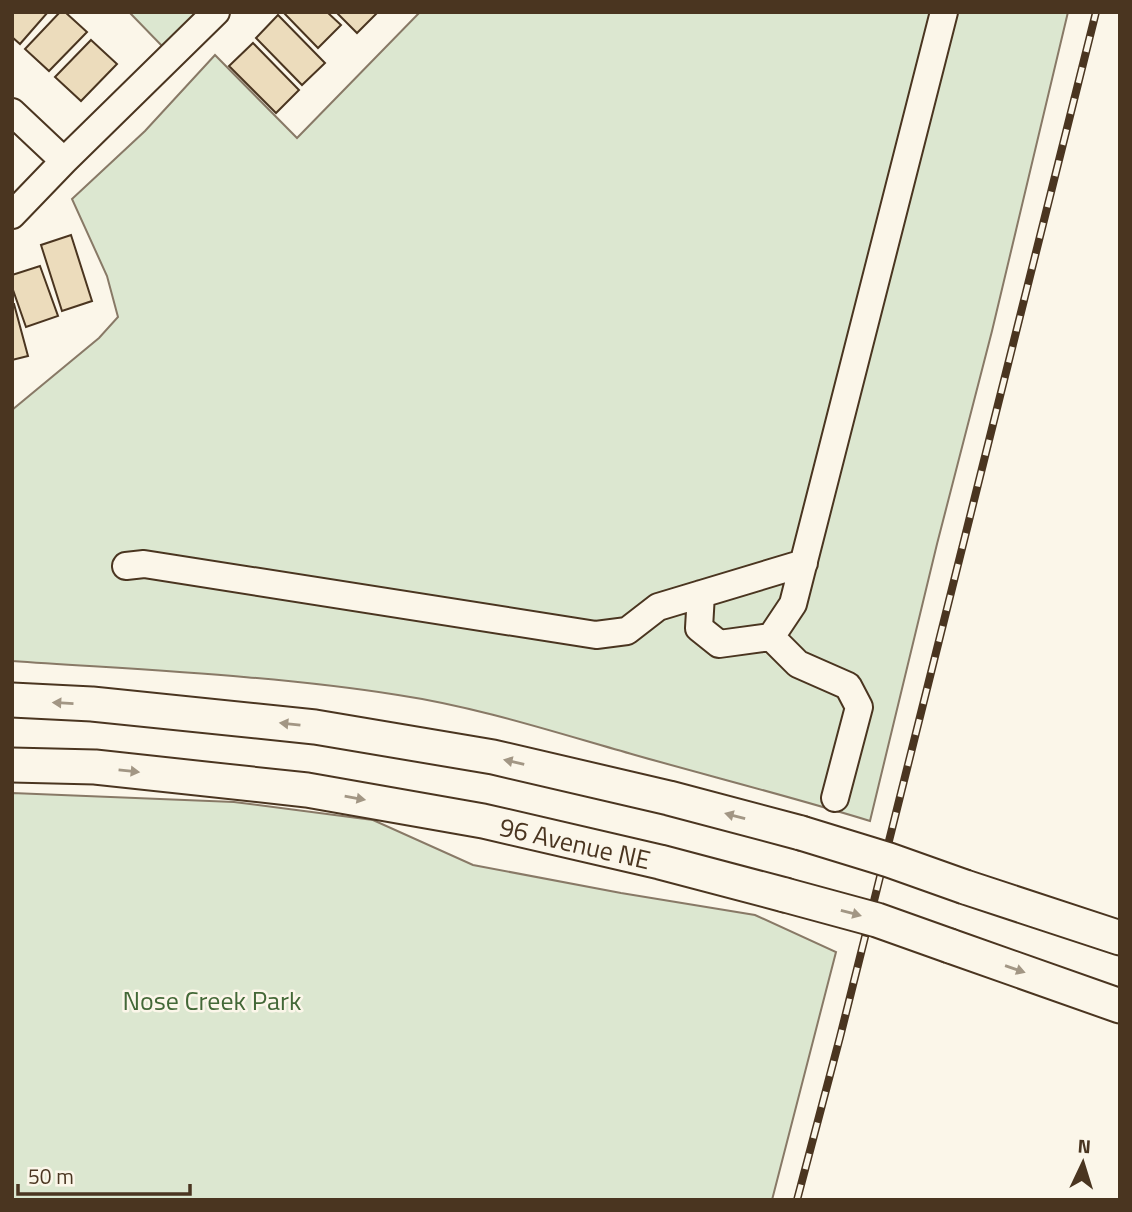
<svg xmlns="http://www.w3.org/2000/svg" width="1132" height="1212" font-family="'Titillium Web',sans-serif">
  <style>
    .green { fill: #dce7d0; stroke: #887966; stroke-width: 2 }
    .building { fill: #ecdcbc; stroke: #4a3520; stroke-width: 2 }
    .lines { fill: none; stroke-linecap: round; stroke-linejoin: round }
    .minor-casing { stroke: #4a3520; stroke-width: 30 }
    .major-casing { stroke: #4a3520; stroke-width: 37 }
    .minor { stroke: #fbf6e9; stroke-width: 26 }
    .major { stroke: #fbf6e9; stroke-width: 33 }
    .rail-casing { stroke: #4a3520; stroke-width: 8 }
    .rail { stroke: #fbf6e9; stroke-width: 5; stroke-dasharray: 16; stroke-linecap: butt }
    .major-bridge-casing { stroke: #4a3520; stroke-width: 37; stroke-linecap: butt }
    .major-bridge { stroke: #fbf6e9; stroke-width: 33 }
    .oneway { fill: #a29684 }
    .labels { text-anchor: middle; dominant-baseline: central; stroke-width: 5; stroke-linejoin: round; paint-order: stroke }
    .street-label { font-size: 26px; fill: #4a3520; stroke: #fbf6e9 }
    .park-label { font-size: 26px; fill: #436837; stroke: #fbf6e9 }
  </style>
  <rect width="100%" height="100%" fill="#fbf6e9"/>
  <path class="green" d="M 129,12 L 198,12 L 164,48 Z
    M 420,12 L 1068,12 L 992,331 L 937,544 L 870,821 C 792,797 713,777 635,755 C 557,733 478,707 398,695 C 271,675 141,670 12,661 L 12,410 L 99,338 L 118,317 L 107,276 L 72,199 L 145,131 L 215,55 L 297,138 Z
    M 12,793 L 234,802 L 373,820 L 473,865 L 621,893 L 755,915 L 836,952 L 772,1200 L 12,1200 Z"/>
  <path class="building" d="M 12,12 L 48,12 L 20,44 L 12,37 Z
    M 60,12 L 65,12 L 87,32 L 49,71 L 25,49 Z
    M 283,12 L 327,12 L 341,25 L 318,48 Z
    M 336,12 L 378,12 L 357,33 Z
    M 278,15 L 325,63 L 302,85 L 256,38 Z
    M 91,40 L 117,64 L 81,101 L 55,77 Z
    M 253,43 L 299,90 L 276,113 L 229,66 Z
    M 71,235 L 92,301 L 62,311 L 41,245 Z
    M 40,266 L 58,316 L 26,327 L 12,287 L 12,275 Z
    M 12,304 L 14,304 L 28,356 L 12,360 Z"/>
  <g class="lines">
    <defs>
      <path id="minor" d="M 12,112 L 64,161
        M 12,215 L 64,161 L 216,12
        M 126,566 L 144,564 L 596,635 L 627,631 L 658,607 L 804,563
        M 701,594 L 699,628 L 719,644 L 771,637 L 793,604 L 944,12
        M 771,637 L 798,664 L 848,686 L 859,707 L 835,798"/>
      <path id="major" d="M 12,700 L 92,704 L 315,727 L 493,757 L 669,798 L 801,833
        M 12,765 L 95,767 L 307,790 L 483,821 L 660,862 L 785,895
        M 965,887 L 1120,938
        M 950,946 L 1120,1006"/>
    </defs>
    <use href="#minor" class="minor-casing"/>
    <use href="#major" class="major-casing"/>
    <use href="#minor" class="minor"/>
    <use href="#major" class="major"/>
    <defs>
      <path id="rail" d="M 797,1200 L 840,1037 L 1096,12"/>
    </defs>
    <use href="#rail" class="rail-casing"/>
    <use href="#rail" class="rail"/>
    <defs>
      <path id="major-bridge" d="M 801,833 L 889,860 L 965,887
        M 785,895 L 877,920 L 950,946"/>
    </defs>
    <use href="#major-bridge" class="major-bridge-casing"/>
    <use href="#major-bridge" class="major-bridge"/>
  </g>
  <defs><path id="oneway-solid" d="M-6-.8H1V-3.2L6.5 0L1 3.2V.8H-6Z" transform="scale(1.75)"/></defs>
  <g class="oneway">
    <use href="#oneway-solid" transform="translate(63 703) rotate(-177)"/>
    <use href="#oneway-solid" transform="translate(290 724) rotate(-174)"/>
    <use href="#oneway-solid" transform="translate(514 762) rotate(-167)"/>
    <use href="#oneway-solid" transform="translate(129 771) rotate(6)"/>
    <use href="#oneway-solid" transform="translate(355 798) rotate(10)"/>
    <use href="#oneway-solid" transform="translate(735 816) rotate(-165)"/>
    <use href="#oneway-solid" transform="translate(851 913) rotate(15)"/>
    <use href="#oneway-solid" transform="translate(1015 969) rotate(19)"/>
  </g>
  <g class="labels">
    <g class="street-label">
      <text transform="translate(575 843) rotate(13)">96 Avenue NE</text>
    </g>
    <g class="park-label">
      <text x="212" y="1000">Nose Creek Park</text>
    </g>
  </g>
  <rect width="1132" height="1212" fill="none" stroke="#4a3520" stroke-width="28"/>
  <g transform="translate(1083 1163) rotate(4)" stroke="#fbf6e9" stroke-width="5" paint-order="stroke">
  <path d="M0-5L12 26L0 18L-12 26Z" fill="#4a3520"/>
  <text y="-10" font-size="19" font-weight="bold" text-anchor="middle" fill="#4a3520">N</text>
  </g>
  <path d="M18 1184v10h172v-10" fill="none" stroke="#4a3520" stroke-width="3.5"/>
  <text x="28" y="1184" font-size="21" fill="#4a3520" stroke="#fbf6e9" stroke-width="5" paint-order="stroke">50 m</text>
</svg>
